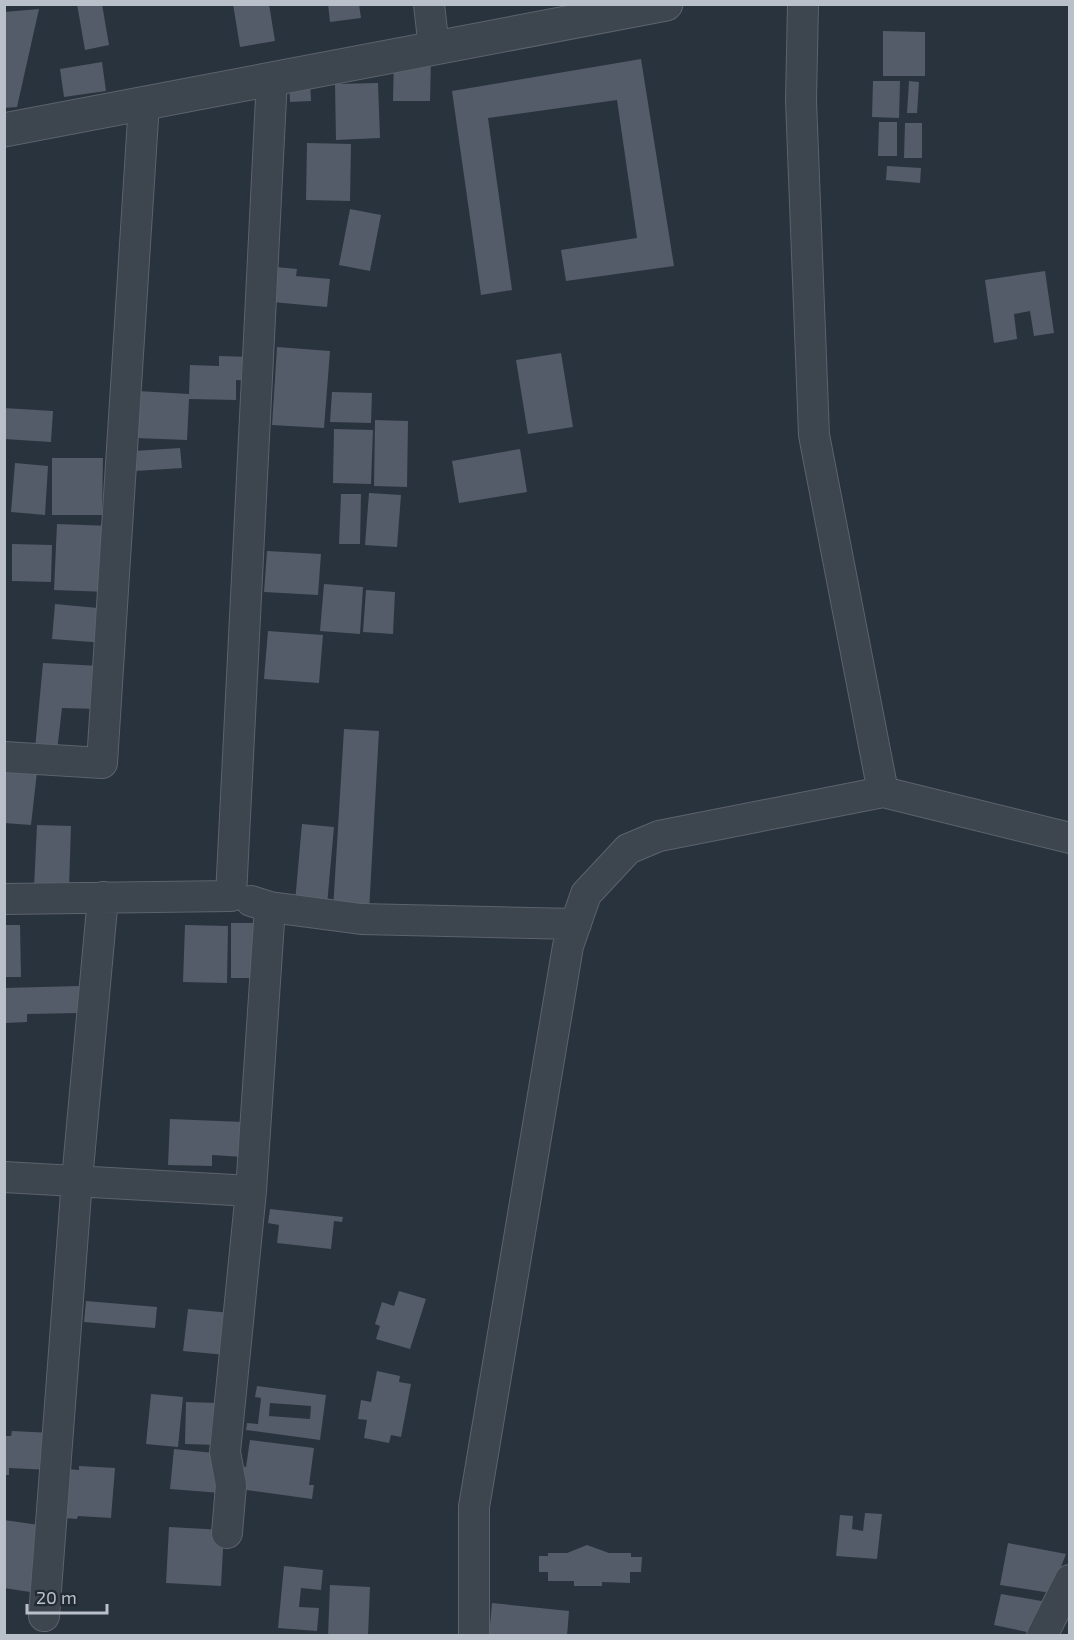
<svg xmlns="http://www.w3.org/2000/svg" width="1074" height="1640" font-family="'Exo 2',sans-serif">
  <style>
    .building { fill: #535c68; fill-rule: evenodd }
    .lines { fill: none; stroke-linecap: round; stroke-linejoin: round }
    .minor-casing { stroke: #5b636c; stroke-width: 32 }
    .tertiary-casing { stroke: #5b636c; stroke-width: 35 }
    .minor { stroke: #3d454e; stroke-width: 30 }
    .tertiary { stroke: #3d454e; stroke-width: 33 }
  </style>
  <rect width="100%" height="100%" fill="#29333e"/>
  <path class="building" d="M 77,4 L 102,4 L 109,45 L 85,50 Z
    M 233,4 L 269,4 L 275,41 L 240,47 Z
    M 328,4 L 359,4 L 361,18 L 330,22 Z
    M 39,9 L 17,107 L 4,108 L 4,12 Z
    M 883,31 L 925,32 L 925,76 L 883,76 Z
    M 394,57 L 431,58 L 430,101 L 393,101 Z
    M 641,59 L 674,266 L 566,281 L 561,250 L 637,238 L 617,100 L 488,118 L 512,290 L 481,295 L 452,91 Z
    M 102,62 L 106,91 L 64,97 L 60,69 Z
    M 289,80 L 310,80 L 311,101 L 290,102 Z
    M 873,81 L 900,81 L 899,118 L 872,117 Z
    M 909,81 L 919,82 L 917,113 L 907,113 Z
    M 378,83 L 380,138 L 336,140 L 335,84 Z
    M 879,122 L 897,122 L 897,156 L 878,156 Z
    M 905,123 L 922,123 L 922,158 L 904,158 Z
    M 307,143 L 351,144 L 350,201 L 306,200 Z
    M 887,166 L 921,168 L 920,183 L 886,180 Z
    M 350,209 L 381,215 L 370,271 L 339,265 Z
    M 276,267 L 297,269 L 296,276 L 330,279 L 327,307 L 272,302 Z
    M 1045,271 L 1054,333 L 1034,336 L 1030,311 L 1014,314 L 1017,339 L 994,343 L 985,280 Z
    M 277,347 L 330,351 L 324,428 L 272,425 Z
    M 561,353 L 573,427 L 528,434 L 516,360 Z
    M 219,356 L 251,357 L 250,381 L 236,380 L 236,400 L 189,399 L 187,440 L 136,438 L 138,391 L 189,394 L 190,365 L 219,366 Z
    M 332,392 L 372,393 L 371,423 L 330,422 Z
    M 4,408 L 53,411 L 51,442 L 4,439 Z
    M 375,420 L 408,421 L 407,487 L 374,486 Z
    M 334,429 L 373,430 L 371,484 L 333,483 Z
    M 180,448 L 182,468 L 135,471 L 134,451 Z
    M 520,449 L 527,492 L 459,503 L 452,461 Z
    M 52,458 L 103,458 L 102,515 L 52,515 Z
    M 15,463 L 48,466 L 45,515 L 11,512 Z
    M 369,493 L 401,495 L 397,547 L 365,545 Z
    M 341,494 L 361,494 L 360,544 L 339,544 Z
    M 57,524 L 111,526 L 108,592 L 54,590 Z
    M 12,544 L 52,545 L 51,582 L 12,581 Z
    M 267,551 L 321,554 L 318,595 L 264,592 Z
    M 324,584 L 363,587 L 360,634 L 320,631 Z
    M 366,590 L 395,592 L 393,634 L 363,632 Z
    M 55,604 L 108,609 L 105,643 L 52,639 Z
    M 268,631 L 323,635 L 319,683 L 264,679 Z
    M 43,663 L 100,666 L 99,709 L 62,708 L 57,751 L 35,749 Z
    M 344,729 L 379,731 L 369,912 L 333,910 Z
    M 4,769 L 37,772 L 31,825 L 4,823 Z
    M 302,824 L 334,827 L 327,905 L 295,902 Z
    M 37,825 L 71,826 L 69,888 L 34,887 Z
    M 231,923 L 259,923 L 259,978 L 231,978 Z
    M 4,925 L 20,925 L 21,977 L 4,977 Z
    M 185,925 L 228,926 L 227,983 L 183,982 Z
    M 79,986 L 79,1013 L 27,1014 L 27,1022 L 5,1023 L 4,988 Z
    M 170,1119 L 245,1122 L 244,1157 L 212,1155 L 212,1166 L 168,1165 Z
    M 270,1209 L 343,1217 L 342,1222 L 334,1221 L 331,1249 L 277,1243 L 279,1225 L 268,1223 Z
    M 399,1291 L 426,1299 L 410,1349 L 376,1339 L 380,1326 L 375,1324 L 382,1302 L 394,1306 Z
    M 86,1301 L 157,1307 L 155,1328 L 84,1322 Z
    M 188,1309 L 231,1313 L 226,1355 L 183,1351 Z
    M 377,1371 L 400,1376 L 399,1382 L 411,1384 L 401,1437 L 391,1435 L 389,1443 L 364,1438 L 367,1420 L 358,1419 L 361,1400 L 371,1402 Z
    M 257,1386 L 326,1395 L 320,1440 L 246,1430 L 247,1423 L 258,1424 L 261,1398 L 255,1397 ZM 270,1403 L 311,1406 L 310,1419 L 269,1416 Z
    M 151,1394 L 183,1397 L 178,1447 L 146,1444 Z
    M 186,1402 L 219,1403 L 218,1445 L 185,1444 Z
    M 12,1431 L 53,1433 L 51,1470 L 9,1468 L 9,1475 L 5,1475 L 5,1436 L 11,1436 Z
    M 250,1440 L 314,1448 L 309,1485 L 314,1485 L 312,1499 L 239,1489 L 242,1466 L 246,1467 Z
    M 174,1449 L 224,1454 L 221,1493 L 170,1489 Z
    M 79,1466 L 115,1468 L 111,1518 L 78,1516 L 77,1519 L 63,1518 L 67,1469 L 79,1470 Z
    M 865,1513 L 882,1514 L 877,1559 L 836,1556 L 840,1515 L 853,1516 L 852,1529 L 863,1531 Z
    M 4,1520 L 39,1525 L 30,1592 L 4,1588 Z
    M 169,1527 L 224,1530 L 221,1586 L 166,1583 Z
    M 1008,1543 L 1066,1554 L 1051,1593 L 1000,1585 Z
    M 587,1545 L 609,1553 L 631,1553 L 631,1557 L 642,1557 L 641,1572 L 630,1572 L 630,1583 L 602,1582 L 602,1586 L 574,1586 L 574,1581 L 548,1581 L 548,1572 L 539,1572 L 539,1556 L 548,1556 L 548,1553 L 567,1553 Z
    M 284,1566 L 323,1570 L 321,1590 L 301,1588 L 299,1607 L 319,1608 L 317,1631 L 278,1628 Z
    M 330,1585 L 370,1587 L 368,1636 L 328,1636 Z
    M 1001,1594 L 1047,1602 L 1027,1632 L 994,1625 Z
    M 492,1603 L 569,1611 L 567,1636 L 489,1636 Z"/>
  <g class="lines">
    <defs>
      <path id="minor" d="M 429,4 L 434,49
        M 803,4 L 801,100 L 814,435 L 883,792 L 1070,838
        M 4,757 L 102,763 L 144,103
        M 4,899 L 231,896 L 272,78
        M 251,901 L 270,907 L 361,919 L 576,924
        M 4,1177 L 251,1191 L 270,907
        M 227,1533 L 231,1485 L 225,1452 L 251,1191
        M 44,1616 L 77,1180 L 103,897
        M 474,1636 L 474,1507 L 568,946 L 586,894 L 628,849 L 659,836 L 883,792
        M 1042,1636 L 1070,1580"/>
      <path id="tertiary" d="M 4,130 L 666,4"/>
    </defs>
    <use href="#minor" class="minor-casing"/>
    <use href="#tertiary" class="tertiary-casing"/>
    <use href="#minor" class="minor"/>
    <use href="#tertiary" class="tertiary"/>
  </g>
  <rect width="1074" height="1640" fill="none" stroke="#bac0c9" stroke-width="12"/>
  <path d="M27 1604v9h80v-9" fill="none" stroke="#bac0c9" stroke-width="3"/>
  <text x="36" y="1604" font-size="18" fill="#bac0c9" stroke="#222a34" stroke-width="4.5" paint-order="stroke">20 m</text>
</svg>
